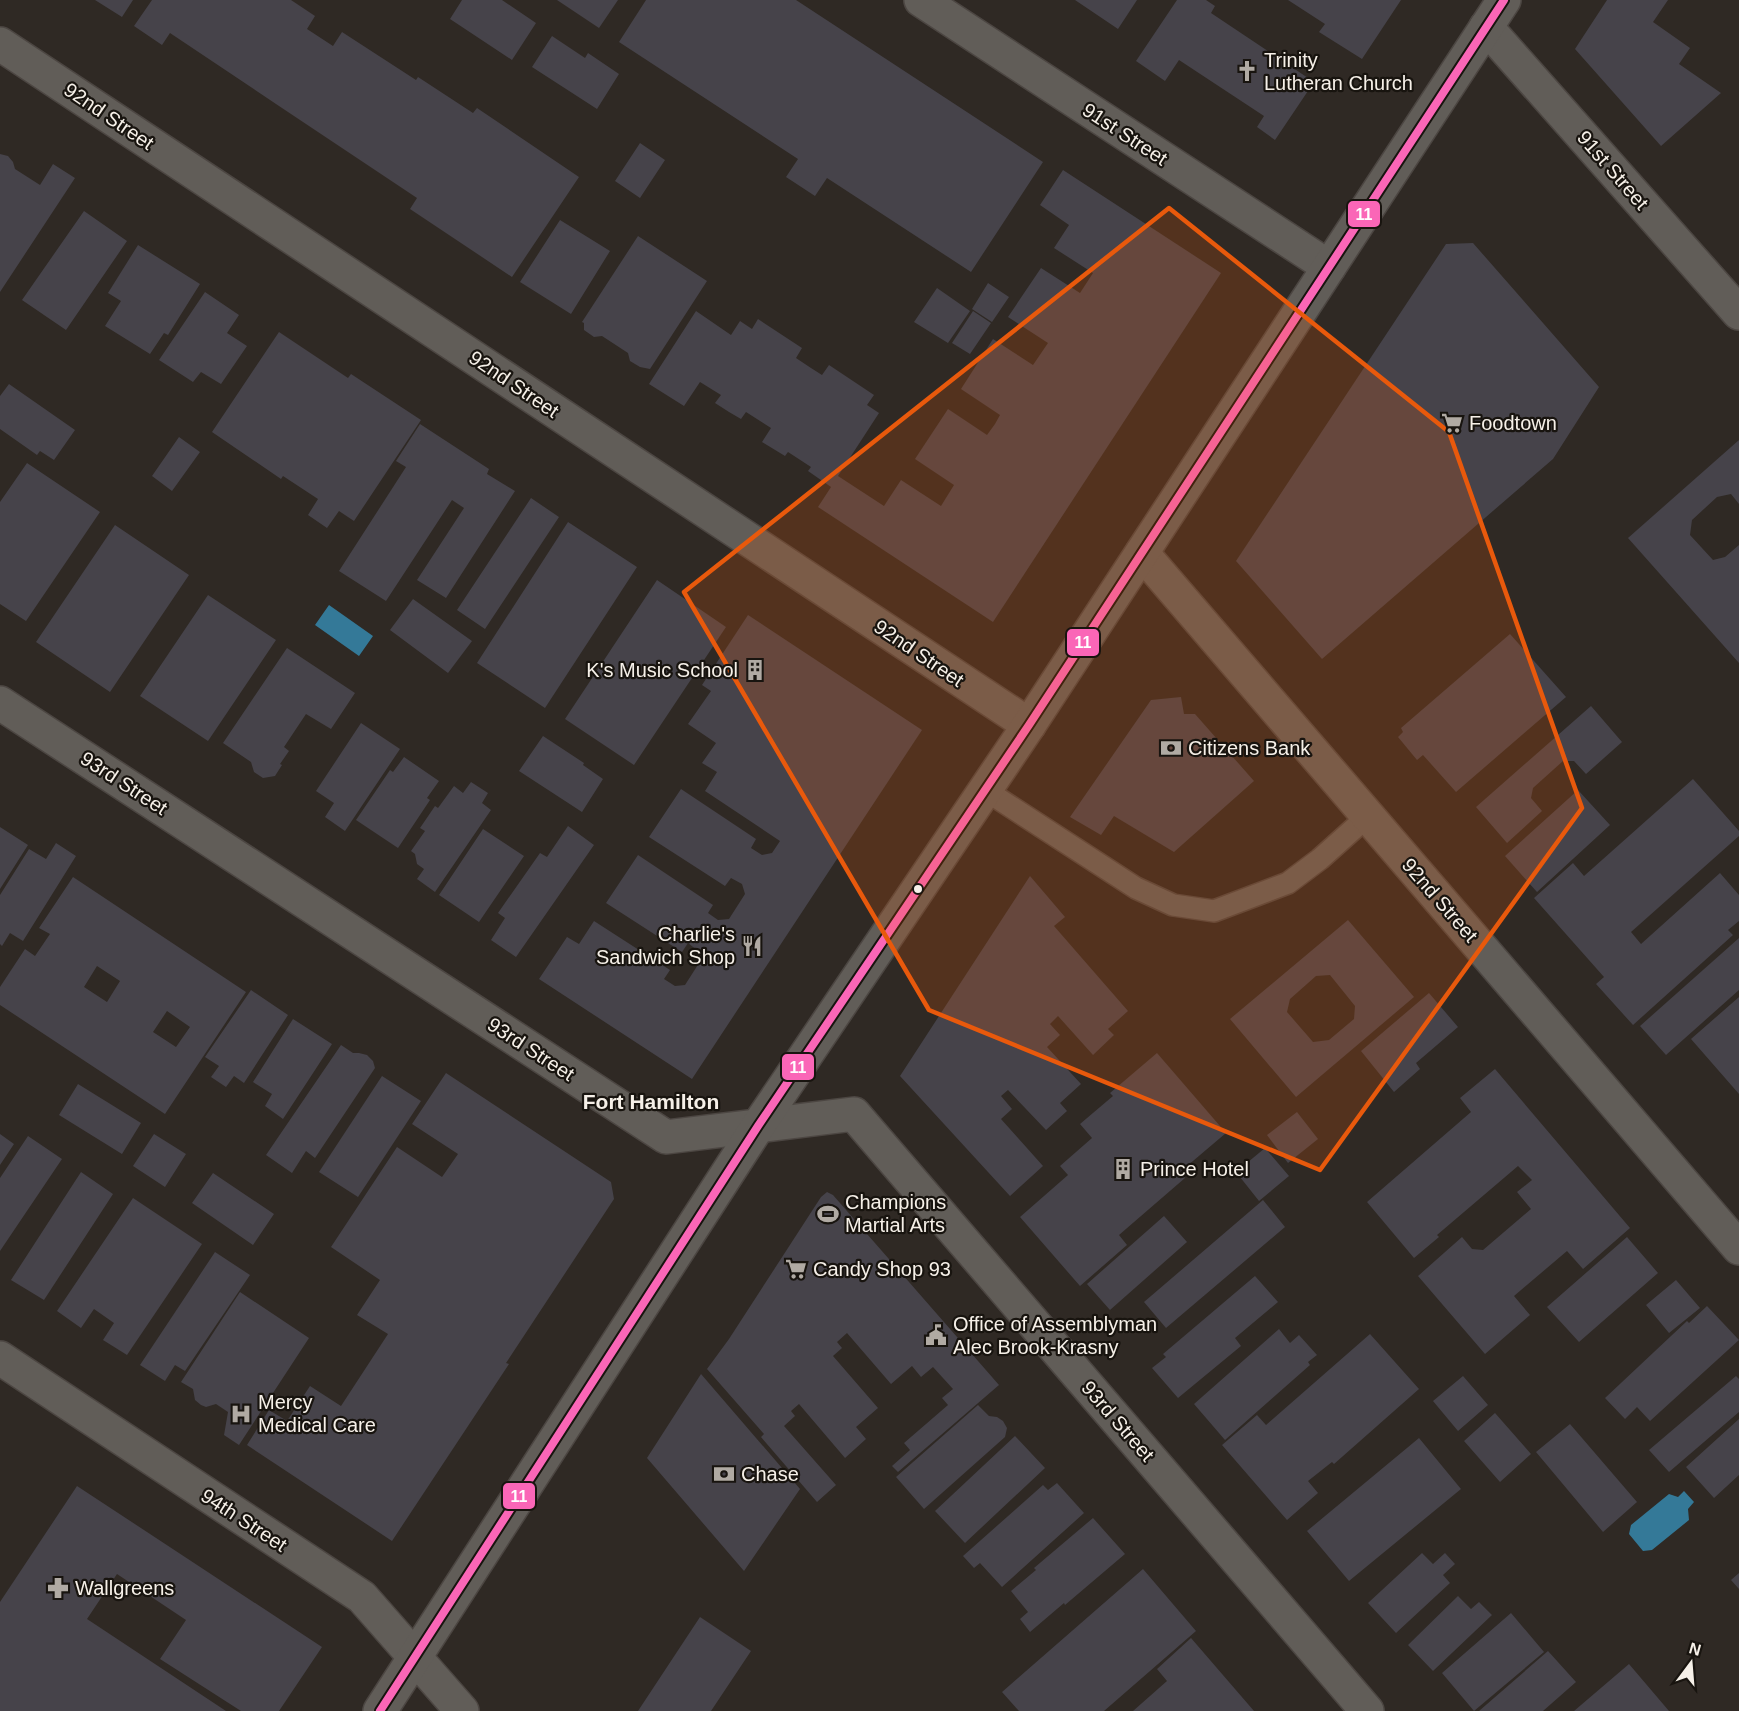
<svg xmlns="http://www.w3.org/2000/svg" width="1739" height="1711" font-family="Helvetica,sans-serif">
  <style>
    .water { fill: #347998 }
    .building { fill: #46434a; fill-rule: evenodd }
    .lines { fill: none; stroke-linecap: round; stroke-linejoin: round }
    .service-casing { stroke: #4c4642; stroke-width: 24 }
    .minor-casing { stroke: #4c4642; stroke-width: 36 }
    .tertiary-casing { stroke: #4c4642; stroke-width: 36 }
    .service { stroke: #615d58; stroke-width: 21 }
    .minor { stroke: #615d58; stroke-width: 33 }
    .tertiary { stroke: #615d58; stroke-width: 33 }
    .bus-1-casing { stroke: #18140f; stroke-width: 12 }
    .bus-1 { stroke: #fa66b7; stroke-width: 8 }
    .marked { fill: #e8590c; fill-opacity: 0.2; stroke: #e8590c; stroke-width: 4.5; stroke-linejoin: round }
    .bus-dot { fill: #f6f0e8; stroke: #18140f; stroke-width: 2 }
    .labels { text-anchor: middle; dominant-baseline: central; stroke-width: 4.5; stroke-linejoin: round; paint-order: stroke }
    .poi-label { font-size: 20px; fill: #f6f0e8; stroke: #18140f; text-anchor: start }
    .street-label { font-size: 20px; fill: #f6f0e8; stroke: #18140f }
    .neighbourhood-label { font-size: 21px; font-weight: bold; fill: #f6f0e8; stroke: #18140f }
    .line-badge { stroke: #18140f; stroke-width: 2 }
    .badge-label { font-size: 16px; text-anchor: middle; font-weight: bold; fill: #fff }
  </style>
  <rect width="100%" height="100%" fill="#2f2924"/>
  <path class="water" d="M 329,605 L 373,636 L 359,656 L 315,625 Z
    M 1684,1491 L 1694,1502 L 1688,1509 L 1689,1520 L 1652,1550 L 1643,1551 L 1629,1534 L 1631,1525 L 1669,1494 L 1678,1497 Z"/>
  <path class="building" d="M 95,0 L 133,0 L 122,17 Z
    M 152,0 L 291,0 L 315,16 L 307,29 L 333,46 L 342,32 L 416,80 L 418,77 L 473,113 L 477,108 L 579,177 L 512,277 L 410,209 L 417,198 L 276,104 L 170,33 L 162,45 L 134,26 Z
    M 462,0 L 502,0 L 536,23 L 512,60 L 450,19 Z
    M 557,0 L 618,0 L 599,28 Z
    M 646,0 L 796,0 L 1043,162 L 971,272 L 827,178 L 815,196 L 786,177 L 798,159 L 619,42 Z
    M 1075,0 L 1137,0 L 1118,29 Z
    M 1177,0 L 1206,0 L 1215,6 L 1211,13 L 1314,82 L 1275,140 L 1257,127 L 1264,116 L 1179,60 L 1165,81 L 1136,61 Z
    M 1288,0 L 1401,0 L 1362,59 L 1319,32 L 1325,24 Z
    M 1607,0 L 1668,0 L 1653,22 L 1690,48 L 1679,64 L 1721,93 L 1661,146 L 1575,49 Z
    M 552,36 L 585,58 L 588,53 L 619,74 L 597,109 L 532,67 Z
    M 640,143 L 665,160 L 640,198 L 615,181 Z
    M 0,154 L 8,156 L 13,162 L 15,169 L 40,185 L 53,164 L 75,178 L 0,292 Z
    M 1063,170 L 1221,273 L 993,622 L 818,507 L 831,487 L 808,471 L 811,467 L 788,452 L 785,456 L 762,442 L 771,428 L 746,412 L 741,419 L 729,412 L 715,403 L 721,395 L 700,382 L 684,406 L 649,384 L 696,311 L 731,335 L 740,321 L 752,329 L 758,319 L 802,348 L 796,358 L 811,368 L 822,375 L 829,365 L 874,395 L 867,405 L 879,413 L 838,476 L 884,506 L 901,480 L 941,506 L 954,485 L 915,459 L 948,409 L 987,435 L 995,424 L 1000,415 L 961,389 L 993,339 L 1033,365 L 1048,343 L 1008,317 L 1041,268 L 1080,293 L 1093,273 L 1054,248 L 1069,225 L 1040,205 Z
    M 84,211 L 127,241 L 66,330 L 22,300 Z
    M 560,220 L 610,251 L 571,314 L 520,282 Z
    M 638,236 L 707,281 L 650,369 L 640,367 L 630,361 L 628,353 L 602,336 L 594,337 L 584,330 L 584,323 L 582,322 Z
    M 1473,243 L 1599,387 L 1553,459 L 1322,659 L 1236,561 L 1446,244 Z
    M 138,245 L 200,284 L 168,335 L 164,333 L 150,354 L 105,326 L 121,301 L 108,293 Z
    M 988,283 L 1009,297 L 992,322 L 972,309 Z
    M 937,288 L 970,311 L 948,343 L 914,322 Z
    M 205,292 L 239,315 L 227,333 L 247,346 L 221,384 L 201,372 L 193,382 L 159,360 Z
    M 973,311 L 991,323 L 970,354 L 952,343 Z
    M 279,332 L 348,378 L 351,374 L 421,420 L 354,521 L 339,511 L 327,528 L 308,515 L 318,499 L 283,476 L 281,479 L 212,432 Z
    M 9,384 L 75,430 L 54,460 L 40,451 L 37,455 L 0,429 L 0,396 Z
    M 420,424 L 489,469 L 487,474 L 515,491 L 446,598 L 417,580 L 464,508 L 452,500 L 386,601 L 339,571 L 406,467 L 396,461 Z
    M 179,437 L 200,452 L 172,491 L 152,476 Z
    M 1739,440 L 1739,504 L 1731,494 L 1717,497 L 1692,520 L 1690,535 L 1713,560 L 1725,557 L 1739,545 L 1739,663 L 1628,538 Z
    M 27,463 L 100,512 L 26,621 L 0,604 L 0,502 Z
    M 531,498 L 559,517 L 485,629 L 457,610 Z
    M 568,522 L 637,567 L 545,708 L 477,663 Z
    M 115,525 L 189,575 L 110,692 L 36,642 Z
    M 657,580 L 726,627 L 634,765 L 565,719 Z
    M 208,595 L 276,640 L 208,741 L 140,696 Z
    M 413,599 L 472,641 L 448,673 L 390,630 Z
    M 748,615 L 922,730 L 692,1079 L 539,979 L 567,937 L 579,944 L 594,921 L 670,970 L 664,979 L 675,986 L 685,985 L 701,960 L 698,951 L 688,943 L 682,952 L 606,903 L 638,855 L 713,905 L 708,913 L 718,920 L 729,919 L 745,894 L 742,884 L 731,878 L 725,886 L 649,837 L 681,789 L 756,839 L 751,848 L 762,855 L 772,853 L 780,841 L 705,791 L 717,772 L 702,763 L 716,743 L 688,724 L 711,691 L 702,685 Z
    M 1510,634 L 1566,697 L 1456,792 L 1423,755 L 1417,760 L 1398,737 L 1403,732 L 1401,728 Z
    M 287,648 L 355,693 L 331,729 L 306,714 L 284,747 L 289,751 L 280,764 L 282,765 L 275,776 L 263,778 L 254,772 L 251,762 L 223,743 Z
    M 1181,697 L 1184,714 L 1195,714 L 1254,781 L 1174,852 L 1114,816 L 1101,835 L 1070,817 L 1151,700 Z
    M 1591,706 L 1622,742 L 1586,774 L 1574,761 L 1563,761 L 1533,788 L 1531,798 L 1542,811 L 1507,843 L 1476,807 Z
    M 361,723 L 400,749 L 345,831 L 325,817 L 334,803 L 316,791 Z
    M 543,736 L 584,763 L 583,765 L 603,779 L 582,812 L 519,771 Z
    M 404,757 L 439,781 L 427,798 L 430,800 L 398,848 L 356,820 L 390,770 L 393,772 Z
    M 1693,779 L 1739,831 L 1739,836 L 1631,932 L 1641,944 L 1720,873 L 1739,895 L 1739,921 L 1728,930 L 1733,935 L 1633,1025 L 1596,984 L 1604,977 L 1534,898 L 1573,863 L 1584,876 Z
    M 471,782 L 488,793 L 482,803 L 491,810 L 435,892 L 417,879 L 424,869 L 417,864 L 415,854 L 411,851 L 425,831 L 420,828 L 435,806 L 438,808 L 454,786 L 463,793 Z
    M 1578,790 L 1610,825 L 1537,892 L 1505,856 Z
    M 568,826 L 594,845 L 516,957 L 491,940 L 505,918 L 498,913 L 540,853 L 547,857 Z
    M 0,827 L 28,845 L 0,889 Z
    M 483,829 L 524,856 L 479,922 L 439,895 Z
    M 56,843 L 76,856 L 23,941 L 10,933 L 2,946 L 0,944 L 0,895 L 29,849 L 46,859 Z
    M 1030,876 L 1065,917 L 1054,926 L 1128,1011 L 1108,1029 L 1114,1035 L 1093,1055 L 1058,1016 L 1050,1024 L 1060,1035 L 1047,1047 L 1081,1084 L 1060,1103 L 1067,1111 L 1046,1130 L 1008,1090 L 1001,1096 L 1012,1109 L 1001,1119 L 1043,1166 L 1010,1196 L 900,1076 Z
    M 73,877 L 246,992 L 165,1114 L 0,1005 L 0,987 L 25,949 L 35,956 L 50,934 L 39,928 ZM 97,966 L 120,981 L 107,1002 L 84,987 ZM 167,1011 L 190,1027 L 176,1047 L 153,1032 Z
    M 1348,920 L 1414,997 L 1296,1097 L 1230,1019 ZM 1330,975 L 1355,1006 L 1354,1019 L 1329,1040 L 1313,1042 L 1287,1012 L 1290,999 L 1316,976 Z
    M 1739,938 L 1739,990 L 1666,1055 L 1640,1026 Z
    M 251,990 L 288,1015 L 244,1083 L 234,1076 L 226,1087 L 211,1077 L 219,1066 L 205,1057 Z
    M 1429,993 L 1458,1027 L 1416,1063 L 1420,1069 L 1394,1092 L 1361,1051 Z
    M 1739,997 L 1739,1094 L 1691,1039 Z
    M 293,1019 L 332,1044 L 283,1119 L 265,1106 L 272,1094 L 253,1082 Z
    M 341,1045 L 353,1053 L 359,1053 L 367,1055 L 373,1061 L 375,1068 L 315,1158 L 306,1151 L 292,1173 L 266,1155 Z
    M 1157,1053 L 1226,1133 L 1180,1172 L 1185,1178 L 1119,1235 L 1127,1245 L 1080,1286 L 1020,1217 L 1068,1175 L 1060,1166 L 1092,1138 L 1080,1124 L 1113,1096 L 1110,1093 Z
    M 1495,1069 L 1630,1228 L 1583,1269 L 1567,1251 L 1514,1296 L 1530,1315 L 1485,1354 L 1418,1276 L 1462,1237 L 1472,1249 L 1483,1250 L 1531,1209 L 1517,1192 L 1532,1180 L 1518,1166 L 1437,1235 L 1439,1237 L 1414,1258 L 1367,1202 L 1471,1112 L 1460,1098 Z
    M 446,1073 L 611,1182 L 614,1199 L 506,1363 L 509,1364 L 392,1541 L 247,1445 L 269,1410 L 287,1421 L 310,1386 L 341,1406 L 388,1334 L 357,1315 L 380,1280 L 331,1247 L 397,1147 L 442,1177 L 458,1154 L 412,1124 Z
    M 382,1076 L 421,1101 L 358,1197 L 319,1172 Z
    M 78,1084 L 141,1123 L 122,1154 L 59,1115 Z
    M 1297,1112 L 1318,1139 L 1288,1163 L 1267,1135 Z
    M 0,1134 L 14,1144 L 0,1165 Z
    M 154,1134 L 186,1154 L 165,1187 L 133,1166 Z
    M 28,1136 L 62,1159 L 0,1251 L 0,1178 Z
    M 1265,1148 L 1289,1176 L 1259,1201 L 1236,1172 Z
    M 81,1172 L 113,1194 L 44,1300 L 11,1280 Z
    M 213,1173 L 274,1214 L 253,1245 L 192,1203 Z
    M 827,1192 L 833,1195 L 999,1385 L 898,1472 L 892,1466 L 910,1450 L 904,1443 L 948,1405 L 942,1398 L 953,1389 L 933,1367 L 921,1377 L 912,1366 L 891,1384 L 847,1333 L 837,1342 L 842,1348 L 833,1356 L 878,1408 L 856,1427 L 866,1439 L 845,1458 L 799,1404 L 791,1411 L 795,1416 L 784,1426 L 836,1485 L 817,1502 L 761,1437 L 764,1434 L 707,1369 L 729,1339 L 821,1197 Z
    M 133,1198 L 202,1244 L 127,1355 L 103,1340 L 114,1323 L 94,1309 L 81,1328 L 57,1311 Z
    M 1263,1200 L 1285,1227 L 1166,1328 L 1144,1302 Z
    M 1164,1216 L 1187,1242 L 1110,1310 L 1087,1284 Z
    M 1627,1237 L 1658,1273 L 1579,1342 L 1547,1307 Z
    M 215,1252 L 250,1275 L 185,1371 L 175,1365 L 165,1381 L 140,1365 Z
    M 1255,1276 L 1278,1302 L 1235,1338 L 1241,1346 L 1178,1398 L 1152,1368 L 1166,1357 L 1163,1354 Z
    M 1676,1280 L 1700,1308 L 1669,1333 L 1646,1305 Z
    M 240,1292 L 309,1338 L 239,1445 L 224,1435 L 228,1412 L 216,1404 L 206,1407 L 201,1405 L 195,1400 L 193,1389 L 181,1382 Z
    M 1707,1306 L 1739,1340 L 1650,1421 L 1637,1407 L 1625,1419 L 1605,1398 L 1687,1321 L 1689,1323 Z
    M 1279,1329 L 1290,1343 L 1299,1335 L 1317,1355 L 1308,1362 L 1310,1365 L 1225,1440 L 1194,1404 Z
    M 1370,1334 L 1419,1389 L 1334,1464 L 1332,1462 L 1308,1481 L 1318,1493 L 1287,1520 L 1222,1445 L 1257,1415 L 1266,1425 Z
    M 701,1374 L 800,1489 L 744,1571 L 647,1458 Z
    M 1463,1376 L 1488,1405 L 1458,1431 L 1433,1401 Z
    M 1736,1376 L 1739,1379 L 1739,1412 L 1669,1472 L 1649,1450 Z
    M 978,1405 L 989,1416 L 997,1417 L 1003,1421 L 1007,1428 L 1005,1437 L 924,1509 L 896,1477 Z
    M 1495,1413 L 1531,1454 L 1500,1482 L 1464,1441 Z
    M 1739,1419 L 1739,1475 L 1714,1498 L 1686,1467 Z
    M 1570,1424 L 1637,1502 L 1603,1532 L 1536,1452 Z
    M 1015,1436 L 1045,1468 L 965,1543 L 935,1511 Z
    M 1419,1438 L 1461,1489 L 1349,1581 L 1307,1531 Z
    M 1057,1483 L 1084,1513 L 1002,1587 L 980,1563 L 974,1568 L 963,1556 L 1043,1485 L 1048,1490 Z
    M 77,1486 L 322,1647 L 279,1711 L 241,1711 L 160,1659 L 186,1620 L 117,1574 L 87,1619 L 226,1711 L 0,1711 L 0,1602 Z
    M 1093,1518 L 1125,1554 L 1065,1605 L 1064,1603 L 1030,1632 L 1020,1619 L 1028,1612 L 1011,1591 L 1036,1570 L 1034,1568 Z
    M 1422,1553 L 1433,1564 L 1445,1553 L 1455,1564 L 1443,1575 L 1450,1583 L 1396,1633 L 1368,1603 Z
    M 1143,1569 L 1196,1631 L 1104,1711 L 1019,1711 L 1002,1692 Z
    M 1739,1573 L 1739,1589 L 1731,1580 Z
    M 1458,1596 L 1471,1609 L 1479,1602 L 1492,1615 L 1433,1671 L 1408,1645 Z
    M 1511,1613 L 1544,1652 L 1474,1711 L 1442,1673 Z
    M 700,1617 L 751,1651 L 711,1711 L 638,1711 Z
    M 1191,1638 L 1254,1711 L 1133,1711 L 1167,1681 L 1157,1669 Z
    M 1548,1651 L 1576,1682 L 1543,1711 L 1479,1711 Z
    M 1629,1664 L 1669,1711 L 1574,1711 Z"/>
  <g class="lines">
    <defs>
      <path id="service" d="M 985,790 L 1136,888 L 1173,905 L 1214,911 L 1288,883 L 1320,859 L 1368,816"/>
      <path id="minor" d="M 921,0 L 1329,267
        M 1486,27 L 1739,313
        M 0,44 L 1029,725
        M 1142,553 L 1739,1248
        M 0,703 L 666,1137 L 854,1114 L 1367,1711
        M 0,1358 L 362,1597 L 462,1711"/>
      <path id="tertiary" d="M 380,1711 L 758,1126 L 1029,725 L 1504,0"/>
    </defs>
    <use href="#service" class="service-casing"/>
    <use href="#minor" class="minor-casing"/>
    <use href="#tertiary" class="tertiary-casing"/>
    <use href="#service" class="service"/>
    <use href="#minor" class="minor"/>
    <use href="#tertiary" class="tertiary"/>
    <defs>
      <path id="bus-1" d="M 380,1711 L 758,1126 L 1029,725 L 1504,0"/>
    </defs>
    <use href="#bus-1" class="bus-1-casing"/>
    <use href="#bus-1" class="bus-1"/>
  </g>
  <path class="marked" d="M 1169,208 L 1449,432 L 1582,808 L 1320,1170 L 929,1010 L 684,592 Z"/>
  <defs>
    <symbol id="church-bare" viewBox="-9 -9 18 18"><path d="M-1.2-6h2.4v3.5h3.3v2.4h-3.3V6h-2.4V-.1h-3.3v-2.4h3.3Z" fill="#b0aaa3" stroke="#18140f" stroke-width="2.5" paint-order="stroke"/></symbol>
    <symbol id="supermarket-bare" viewBox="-9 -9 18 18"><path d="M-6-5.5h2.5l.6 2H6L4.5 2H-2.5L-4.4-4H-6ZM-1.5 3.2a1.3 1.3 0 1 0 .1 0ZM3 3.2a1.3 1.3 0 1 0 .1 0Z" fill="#b0aaa3" stroke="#18140f" stroke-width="2.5" paint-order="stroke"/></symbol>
    <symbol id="building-bare" viewBox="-9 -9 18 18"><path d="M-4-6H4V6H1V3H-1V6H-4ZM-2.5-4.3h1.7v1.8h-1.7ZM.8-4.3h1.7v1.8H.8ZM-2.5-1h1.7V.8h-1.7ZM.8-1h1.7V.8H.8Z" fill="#b0aaa3" stroke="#18140f" stroke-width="2.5" paint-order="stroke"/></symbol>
    <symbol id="bank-bare" viewBox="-9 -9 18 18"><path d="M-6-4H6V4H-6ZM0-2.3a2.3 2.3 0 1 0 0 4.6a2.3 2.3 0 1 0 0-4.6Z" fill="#b0aaa3" stroke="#18140f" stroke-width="2.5" paint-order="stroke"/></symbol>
    <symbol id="restaurant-bare" viewBox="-9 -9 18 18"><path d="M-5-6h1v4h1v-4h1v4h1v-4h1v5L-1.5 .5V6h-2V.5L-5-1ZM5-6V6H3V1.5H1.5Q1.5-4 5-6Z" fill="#b0aaa3" stroke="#18140f" stroke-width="2.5" paint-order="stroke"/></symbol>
    <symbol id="stadium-bare" viewBox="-9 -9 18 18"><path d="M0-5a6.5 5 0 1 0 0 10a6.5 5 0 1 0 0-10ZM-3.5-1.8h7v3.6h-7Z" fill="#b0aaa3" stroke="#18140f" stroke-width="2.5" paint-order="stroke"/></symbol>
    <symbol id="civic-bare" viewBox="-9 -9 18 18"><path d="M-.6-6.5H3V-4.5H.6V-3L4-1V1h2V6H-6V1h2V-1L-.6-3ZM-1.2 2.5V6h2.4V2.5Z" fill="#b0aaa3" stroke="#18140f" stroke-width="2.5" paint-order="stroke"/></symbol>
    <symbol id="hospital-bare" viewBox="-9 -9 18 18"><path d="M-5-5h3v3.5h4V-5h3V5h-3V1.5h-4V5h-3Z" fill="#b0aaa3" stroke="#18140f" stroke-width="2.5" paint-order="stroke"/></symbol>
    <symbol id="pharmacy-bare" viewBox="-9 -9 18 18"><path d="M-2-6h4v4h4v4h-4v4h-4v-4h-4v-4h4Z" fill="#b0aaa3" stroke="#18140f" stroke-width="2.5" paint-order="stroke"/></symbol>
  </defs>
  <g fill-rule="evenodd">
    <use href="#church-bare" x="1232" y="56" width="30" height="30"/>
    <use href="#supermarket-bare" x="1437" y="408" width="30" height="30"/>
    <use href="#building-bare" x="740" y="655" width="30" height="30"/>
    <use href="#bank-bare" x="1156" y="733" width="30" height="30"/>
    <use href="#restaurant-bare" x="737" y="931" width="30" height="30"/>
    <use href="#building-bare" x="1108" y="1154" width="30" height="30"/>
    <use href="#stadium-bare" x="813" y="1199" width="30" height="30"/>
    <use href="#supermarket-bare" x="781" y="1254" width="30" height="30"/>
    <use href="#civic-bare" x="921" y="1320" width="30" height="30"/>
    <use href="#hospital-bare" x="226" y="1399" width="30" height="30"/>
    <use href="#bank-bare" x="709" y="1459" width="30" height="30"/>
    <use href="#pharmacy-bare" x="43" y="1573" width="30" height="30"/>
  </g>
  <circle class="bus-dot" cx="918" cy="889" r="5"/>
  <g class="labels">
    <g class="poi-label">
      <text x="1264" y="60">Trinity<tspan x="1264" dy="23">Lutheran Church</tspan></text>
      <text x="1469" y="423">Foodtown</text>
      <text x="738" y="670" text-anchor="end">K's Music School</text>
      <text x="1188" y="748">Citizens Bank</text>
      <text x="735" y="934" text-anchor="end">Charlie's<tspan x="735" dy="23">Sandwich Shop</tspan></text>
      <text x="1140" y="1169">Prince Hotel</text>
      <text x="845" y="1202">Champions<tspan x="845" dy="23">Martial Arts</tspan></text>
      <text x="813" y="1269">Candy Shop 93</text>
      <text x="953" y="1324">Office of Assemblyman<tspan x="953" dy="23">Alec Brook-Krasny</tspan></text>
      <text x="258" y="1402">Mercy<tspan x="258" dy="23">Medical Care</tspan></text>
      <text x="741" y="1474">Chase</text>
      <text x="75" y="1588">Wallgreens</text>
    </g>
    <g class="street-label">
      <text transform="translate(109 116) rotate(34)">92nd Street</text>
      <text transform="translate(1125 134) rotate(33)">91st Street</text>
      <text transform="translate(1613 170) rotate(49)">91st Street</text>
      <text transform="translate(514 384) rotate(34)">92nd Street</text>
      <text transform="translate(919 653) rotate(34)">92nd Street</text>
      <text transform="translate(124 783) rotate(33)">93rd Street</text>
      <text transform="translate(1440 900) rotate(49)">92nd Street</text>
      <text transform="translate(531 1049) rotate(33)">93rd Street</text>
      <text transform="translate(1118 1421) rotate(49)">93rd Street</text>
      <text transform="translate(244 1520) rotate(33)">94th Street</text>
    </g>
    <g class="neighbourhood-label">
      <text x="651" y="1101">Fort Hamilton</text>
    </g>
  </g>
  <g class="line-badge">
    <rect x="1347" y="200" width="34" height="28" rx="6" fill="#fa66b7"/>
    <rect x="1066" y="628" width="34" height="29" rx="6" fill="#fa66b7"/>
    <rect x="781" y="1053" width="34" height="28" rx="6" fill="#fa66b7"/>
    <rect x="502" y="1482" width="34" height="28" rx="6" fill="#fa66b7"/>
  </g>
  <g class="badge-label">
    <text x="1364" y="220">11</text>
    <text x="1083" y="648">11</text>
    <text x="798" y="1073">11</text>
    <text x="519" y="1502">11</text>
  </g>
  <g transform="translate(1691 1663) rotate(16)" stroke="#18140f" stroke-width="4.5" paint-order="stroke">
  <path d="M0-4.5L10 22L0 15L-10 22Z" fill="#f6f0e8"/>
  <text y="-9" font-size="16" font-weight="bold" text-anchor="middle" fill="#f6f0e8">N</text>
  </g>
</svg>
